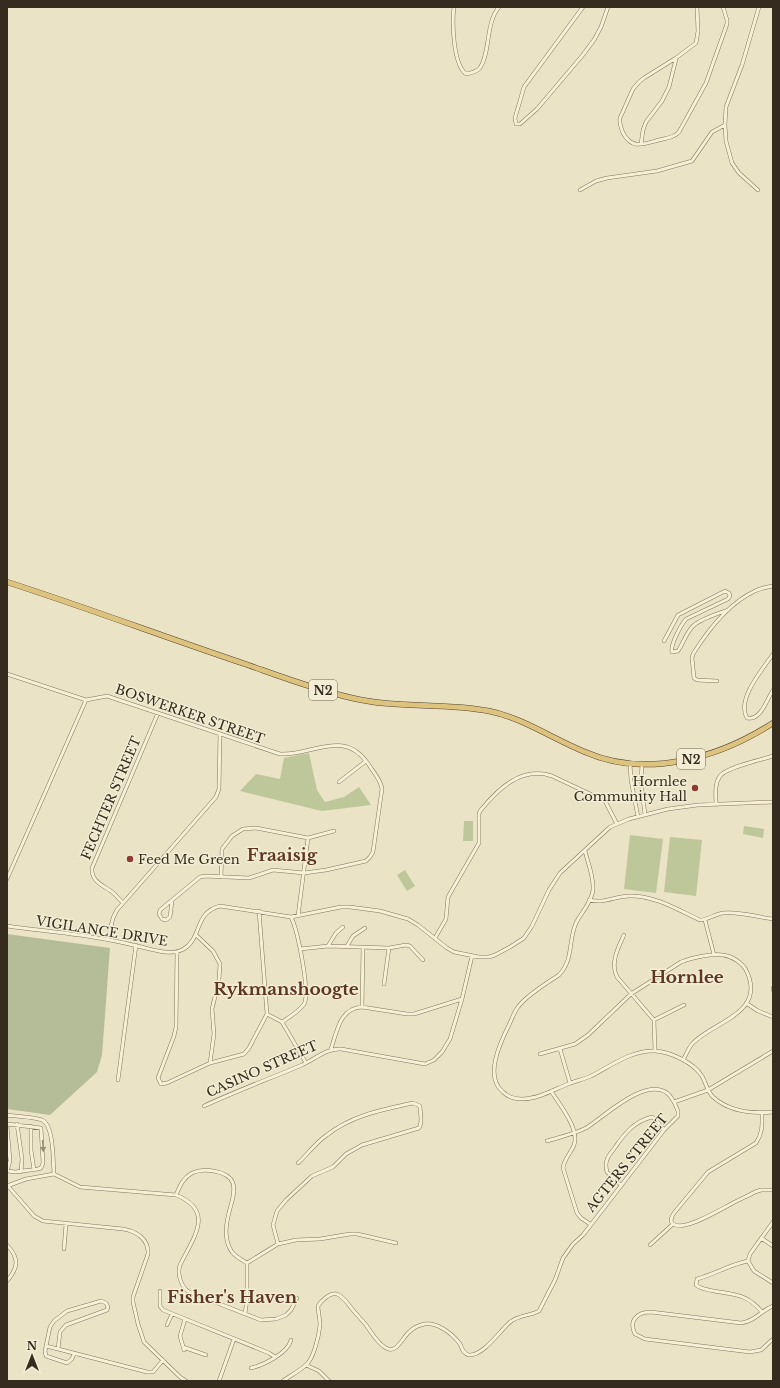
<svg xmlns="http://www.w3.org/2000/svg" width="780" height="1388" font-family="'Libre Baskerville',serif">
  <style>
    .green { fill: #bdc79a }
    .cemetery { fill: #b5bd98 }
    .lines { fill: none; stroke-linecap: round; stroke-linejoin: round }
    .minor-casing { stroke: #84755d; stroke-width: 4 }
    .trunk-casing { stroke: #524330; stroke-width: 6 }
    .minor { stroke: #f6f0d7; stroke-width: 3 }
    .trunk { stroke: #dec37e; stroke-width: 5 }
    .oneway { fill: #968e7b }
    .poi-dot { fill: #8e3b32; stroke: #f2edd4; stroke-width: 1.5 }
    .labels { text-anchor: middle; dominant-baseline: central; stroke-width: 3; stroke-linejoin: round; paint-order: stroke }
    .shield { fill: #f2edd4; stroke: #6e6655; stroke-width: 1 }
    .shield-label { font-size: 12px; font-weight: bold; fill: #352c1f }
    .street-label { font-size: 13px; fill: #352c1f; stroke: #f2edd4 }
    .poi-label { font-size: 13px; fill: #352c1f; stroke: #f2edd4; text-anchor: end }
    .district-label { font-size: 17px; font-weight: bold; fill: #5e3522; stroke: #f2edd4 }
  </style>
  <rect width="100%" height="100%" fill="#eae3c5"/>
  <path class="green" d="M 309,753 L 317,790 L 325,802 L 344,797 L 359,787 L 371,805 L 322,811 L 240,791 L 256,774 L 280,779 L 284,758 Z
    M 464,821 L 473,821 L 473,841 L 463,841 Z
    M 744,826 L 764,829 L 763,838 L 743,834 Z
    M 630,835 L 663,839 L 656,893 L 624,889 Z
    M 670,837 L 702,840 L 696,896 L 664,892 Z
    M 405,870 L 415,886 L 407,891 L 397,875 Z"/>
  <path class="cemetery" d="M 7,934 L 110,948 L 102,1055 L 97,1072 L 50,1115 L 7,1109 Z"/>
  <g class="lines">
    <defs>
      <path id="minor" d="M 454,7 C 452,23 453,64 466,74 C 471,73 477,72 480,68 C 491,51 485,24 499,7
        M 583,7 L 524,87 L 515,118 L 516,124 L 520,124 L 537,109 L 582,56 L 594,40 L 601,27 L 608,7
        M 697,7 L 698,31 L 696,43 L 676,58 L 644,78 L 639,82 L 633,89 L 620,118 C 619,124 621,128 623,133 C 632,150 644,144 659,140 C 666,138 674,138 679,132 L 706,83 L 727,24 L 727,20 L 723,7
        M 641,144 L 643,130 L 646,122 L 662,101 L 669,87 L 676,59
        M 580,190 L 596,181 L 607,178 L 657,171 L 692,161 L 712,132 L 725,125
        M 758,190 L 739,173 L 732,163 L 726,141 L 725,125 L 726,107 L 742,65 L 759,7
        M 664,641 L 678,615 L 725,591 L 729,593 L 730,596 L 728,599 L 686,619 C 681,625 670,645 672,652 L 678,651 C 683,644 686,633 693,626 C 700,619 719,613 728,610
        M 773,654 C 763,669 736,699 747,718 C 761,721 767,699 773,690
        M 7,674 L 86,700 L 107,696 L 280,754 C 313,756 344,727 369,765 C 374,773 381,780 382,789 L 373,852 L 370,857 L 366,861 L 326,870 L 304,873 L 273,870 L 249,878 L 205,876 L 200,877 L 160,910 L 159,914 L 162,919 L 166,920 L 170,917 L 172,901
        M 717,681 L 697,680 L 694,678 L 692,658 L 693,654 C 708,630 729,603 755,591 C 761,588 767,587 773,586
        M 630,763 L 631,780 L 638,817
        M 642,764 L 641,781 L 645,815
        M 339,782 L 366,761
        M 716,805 C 716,796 714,784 720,776 C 727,767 761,760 773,756
        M 585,851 C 588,863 594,877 593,890 C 592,902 581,913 576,923 C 568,941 574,959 559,975 C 548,982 525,997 518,1007 C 514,1012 512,1019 509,1025 C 500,1043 484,1077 503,1092 C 508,1097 515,1099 522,1099 C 538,1099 553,1090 568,1084 C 576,1081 584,1079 591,1076 C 611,1066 631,1050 655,1051 C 670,1052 693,1062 702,1076 C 706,1083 707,1091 713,1097 C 730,1112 752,1114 773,1112
        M 221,877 L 222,849 L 232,836 L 243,829 L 256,828 L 308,838 L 334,831
        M 7,879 L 86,700
        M 589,900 C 604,904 615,896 629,896 C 654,895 678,910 700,920 C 708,920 715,914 723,913 C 739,911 757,917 773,919
        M 123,903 C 119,899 116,895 111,891 C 102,885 91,881 92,868 L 158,713
        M 259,911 L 267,1014
        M 298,916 L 308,838
        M 705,920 L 714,955
        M 7,926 C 50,932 95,935 137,946 C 151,949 169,956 182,950 C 203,939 193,913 220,906 L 291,917 L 341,907 L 350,907 L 380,911 L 408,919 L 418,925 L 447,948 L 454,952 L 479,957 L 489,957 L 495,955 L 510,947 L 524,938 L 532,926 L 549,890 L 560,873 L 610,827 L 629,819 L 668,809 L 698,805 L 773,802
        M 196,935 L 213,951 L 220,964 L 219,980 L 212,1009 L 214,1034 L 210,1063
        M 624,935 C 618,948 610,963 617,977 L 654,1020 L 655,1051
        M 435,938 L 446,919 L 448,897 L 479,843 L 479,814 L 480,811 C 498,789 521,766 552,776 L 605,801 L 617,824
        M 108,939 L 113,918 L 117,910 L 216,797 L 219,789 L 220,734
        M 328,946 L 336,933 L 343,927
        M 347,946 L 353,936 L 365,928
        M 300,949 L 328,946 L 389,948 L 406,945 L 410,946 L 423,960
        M 177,952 L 176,1027 L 174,1036 L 158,1078 L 161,1084 L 167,1083 L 210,1063 L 244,1054 L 249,1048 L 267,1014
        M 384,984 L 389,948
        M 773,988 L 773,990
        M 746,1003 L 758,1011 L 773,1017
        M 362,1007 L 363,947
        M 267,1014 L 282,1022
        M 654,1020 L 684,1005
        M 282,1022 C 288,1018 303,1009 305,1002 C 309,988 298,931 291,917
        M 282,1022 L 306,1063
        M 331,1049 C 337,1031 340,1008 362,1007 L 407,1014 L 414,1014 L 462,999
        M 560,1049 L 570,1083
        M 540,1054 L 575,1044 L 588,1035 L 631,994 L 681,962 C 691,958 712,953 723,955 C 732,956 743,963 747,972 C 766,1014 712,1022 692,1044 C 688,1049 686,1055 683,1060
        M 118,1080 L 136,945
        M 551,1091 C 559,1104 580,1129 574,1145 C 571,1153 564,1159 563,1168 L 577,1213 L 581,1218 L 590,1224
        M 204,1106 C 236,1091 269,1079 302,1065 C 315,1059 327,1048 341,1049 L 425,1064 L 434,1060 L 442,1052 L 450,1039 L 462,999 L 472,956
        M 762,1113 C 762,1124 763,1133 756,1143 L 708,1172 L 674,1213 C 672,1216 669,1221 673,1224 C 684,1232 721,1209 733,1203 C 740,1199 748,1196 755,1192 L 761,1190 L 773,1190
        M 7,1115 C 18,1117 31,1116 42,1120 C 54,1125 53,1162 54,1174
        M 7,1124 L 41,1128 L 43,1163 L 41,1168 L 38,1169 L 15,1172 L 8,1171
        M 17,1124 L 22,1159 L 21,1172
        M 7,1126 L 10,1161 L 7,1171
        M 31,1126 L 31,1150 L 34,1170
        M 547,1141 C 560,1137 574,1134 586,1128 C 603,1118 644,1077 667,1093 C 670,1095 672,1099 674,1102 L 708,1090 L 773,1051
        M 54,1174 L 80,1187 L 176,1195 C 216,1211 193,1238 180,1265 C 177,1274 181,1287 189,1292 L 261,1320 L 276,1319 L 286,1315 L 291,1310 L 297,1298
        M 7,1185 L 34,1216 L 43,1221 L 123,1229 C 136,1231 149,1239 148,1254 L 133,1297 L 133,1302 L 138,1324 L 144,1342 L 180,1377 L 186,1381
        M 621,1185 L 607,1172 C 606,1168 605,1164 607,1160 C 608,1155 613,1151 616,1146 C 625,1133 635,1121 652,1117 L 656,1120 L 664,1130
        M 7,1186 L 26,1179 L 54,1174
        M 176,1195 C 180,1186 183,1178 192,1173 C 203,1168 228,1170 233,1183 C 235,1191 233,1198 231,1205 C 227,1219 222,1238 232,1252 C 236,1257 242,1260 247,1263
        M 761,1238 L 773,1246
        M 278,1244 L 273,1225 L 277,1211 L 286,1200 L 312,1176 L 333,1167 L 346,1154 L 362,1145 L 419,1128 C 423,1122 420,1113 420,1106 L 413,1103 C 382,1110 352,1115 327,1135 C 316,1142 308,1154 298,1163
        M 7,1245 C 19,1258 19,1267 7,1281
        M 650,1245 L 673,1224
        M 64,1249 L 66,1224
        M 748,1261 C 731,1264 715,1274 697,1279 L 696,1285 C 701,1289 708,1290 714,1291 C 736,1295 747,1294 762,1312
        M 748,1261 L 750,1254 L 773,1222
        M 748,1261 L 754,1271 L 773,1283
        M 247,1263 L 278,1244 L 296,1240 L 320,1239 L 350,1234 L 357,1234 L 396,1243
        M 160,1291 L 160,1306 L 163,1310 L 269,1353 L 275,1357
        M 773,1306 C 762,1310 754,1322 741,1323 L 651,1312 C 638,1312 628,1320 635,1334 L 645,1339 L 750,1352 L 761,1350 L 773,1339
        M 245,1314 L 247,1299 L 247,1263
        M 167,1325 L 172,1314
        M 46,1346 L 58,1349
        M 183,1347 L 206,1355
        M 184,1350 L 180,1336 L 185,1319
        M 74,1354 L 72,1359 L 67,1363 L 46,1356 L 45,1351 L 50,1327 L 54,1321 L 67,1311 L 101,1301 L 106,1303 L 108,1307 L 107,1310 L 66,1325 L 60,1332 L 58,1349 L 147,1372 L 153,1372 L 163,1360
        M 306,1365 L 319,1371 L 329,1381
        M 251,1368 C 264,1365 288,1353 291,1340
        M 219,1381 L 234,1339
        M 283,1381 C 290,1376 299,1371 306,1365 C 314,1358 319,1335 320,1325 C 320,1318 318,1312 318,1306 C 321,1301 330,1292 337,1294 C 344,1297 348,1304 352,1309 C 357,1315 362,1320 366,1325 C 372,1333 377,1343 386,1348 C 396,1354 402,1339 408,1333 C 411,1330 417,1326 421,1325 C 435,1320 452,1333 460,1344 C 462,1348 463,1354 469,1355 C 483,1356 500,1331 509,1323 C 517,1315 530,1316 539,1311 L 555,1280 L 563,1258 L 573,1244 L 583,1235 L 664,1130 L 678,1116 L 678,1111 L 674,1102"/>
      <path id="trunk" d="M 7,582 C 88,608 167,638 248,665 C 282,677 316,690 352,698 C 397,709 444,702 489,711 C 523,718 553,739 585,752 C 647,779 719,758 773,723"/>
    </defs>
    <use href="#minor" class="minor-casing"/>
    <use href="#trunk" class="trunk-casing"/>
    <use href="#minor" class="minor"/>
    <use href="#trunk" class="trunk"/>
  </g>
  <defs><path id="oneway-solid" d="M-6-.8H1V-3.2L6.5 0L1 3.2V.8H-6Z"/></defs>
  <use class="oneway" href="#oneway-solid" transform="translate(43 1146) rotate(87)"/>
  <g class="poi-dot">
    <circle cx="695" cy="788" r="4"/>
    <circle cx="130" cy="859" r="4"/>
  </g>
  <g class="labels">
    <g class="shield">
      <rect x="309" y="680" width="28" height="20" rx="3"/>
      <rect x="677" y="749" width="28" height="20" rx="3"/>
    </g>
    <g class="shield-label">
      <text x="323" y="690">N2</text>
      <text x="691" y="759">N2</text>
    </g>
    <g class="street-label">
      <text transform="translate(190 714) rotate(19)">BOSWERKER STREET</text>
      <text transform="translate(111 798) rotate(-67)">FECHTER STREET</text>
      <text transform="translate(102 931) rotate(9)">VIGILANCE DRIVE</text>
      <text transform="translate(262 1069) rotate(-24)">CASINO STREET</text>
      <text transform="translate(627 1163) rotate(-51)">AGTERS STREET</text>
    </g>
    <g class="poi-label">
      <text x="687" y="781">Hornlee<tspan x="687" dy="15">Community Hall</tspan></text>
      <text x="138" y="859" text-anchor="start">Feed Me Green</text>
    </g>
    <g class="district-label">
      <text x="282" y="855">Fraaisig</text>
      <text x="687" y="977">Hornlee</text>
      <text x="286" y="989">Rykmanshoogte</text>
      <text x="232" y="1297">Fisher's Haven</text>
    </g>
  </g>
  <rect width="780" height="1388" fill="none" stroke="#352c1f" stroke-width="16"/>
  <g transform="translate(32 1356)" stroke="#f2edd4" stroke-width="3" paint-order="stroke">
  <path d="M0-3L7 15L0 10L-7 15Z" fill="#352c1f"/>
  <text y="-6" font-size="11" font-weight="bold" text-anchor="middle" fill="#352c1f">N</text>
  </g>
</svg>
